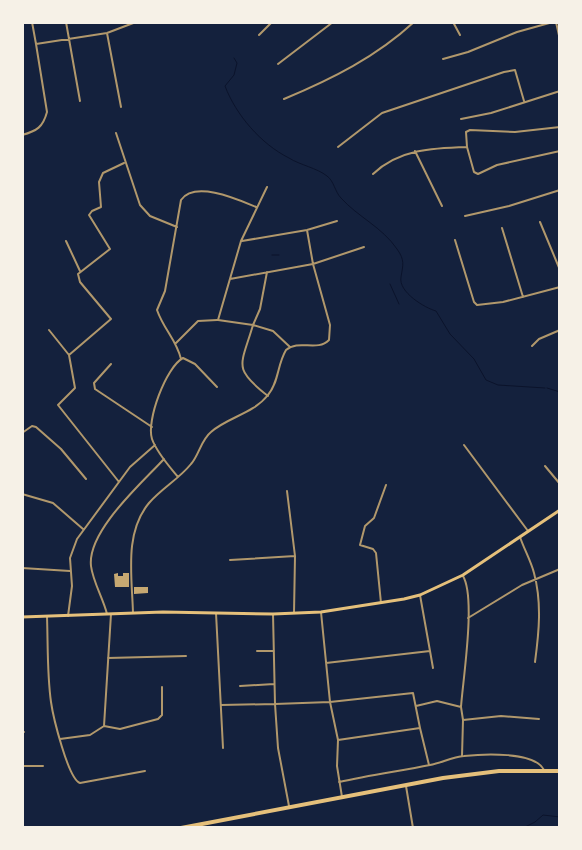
<svg xmlns="http://www.w3.org/2000/svg" width="582" height="850" font-family="'Fira Sans',sans-serif">
  <style>
    .lines { fill: none; stroke-linecap: round; stroke-linejoin: round }
    .stream { stroke: #0b132b; stroke-width: 1 }
    .building { fill: #c6a872 }
    .minor { stroke: #b1986c; stroke-width: 2 }
    .secondary { stroke: #e5c07b; stroke-width: 3 }
    .trunk { stroke: #e5c07b; stroke-width: 4 }
  </style>
  <rect width="100%" height="100%" fill="#14213d"/>
  <g class="lines">
    <path class="stream" d="M 234,58 L 237,63 L 234,75 L 225,86 C 236,115 261,144 289,158 C 300,165 317,168 327,176 C 334,181 335,192 341,198 C 358,217 382,227 397,249 C 405,260 403,265 401,277 C 398,292 425,308 436,311 L 450,334 L 474,359 L 486,380 L 498,385 L 545,388
      M 272,255 L 279,255
      M 390,284 L 399,304
      M 547,388 L 560,392
      M 523,828 L 535,822 L 543,815 L 560,817"/>
  </g>
  <path class="building" d="M 118,573 L 118,576 L 123,576 L 123,573 L 129,573 L 129,587 L 115,587 L 114,574 Z
    M 134,587 L 148,587 L 148,593 L 134,594 Z"/>
  <g class="lines">
    <path class="minor" d="M 32,22 L 36,44
      M 66,22 L 80,101
      M 453,22 L 460,35
      M 556,22 L 560,40
      M 107,33 L 121,107
      M 259,35 L 272,22
      M 443,59 L 468,52 L 517,32 L 553,22
      M 278,64 L 333,22
      M 284,99 C 332,79 376,57 414,22
      M 461,119 L 491,113 L 560,91
      M 116,133 L 140,205 L 150,216 L 177,227
      M 22,135 C 37,131 43,127 47,112 L 36,44 L 107,33 L 136,22
      M 338,147 L 382,113 L 504,72 L 515,70 L 524,101
      M 467,147 L 466,132 L 470,130 L 515,132 L 560,127
      M 415,151 L 442,206
      M 373,174 C 399,149 433,148 467,147 L 474,172 L 478,174 L 497,165 L 560,151
      M 267,187 L 241,241 L 218,320 L 253,325 C 241,366 232,368 268,396
      M 465,216 L 509,206 L 560,190
      M 540,222 L 560,270
      M 502,228 L 523,297
      M 455,240 L 474,302 L 477,305 L 503,302 L 560,287
      M 66,241 L 80,271
      M 242,241 L 307,230 L 337,221
      M 267,272 L 260,309 L 253,325 L 273,331 L 290,347
      M 230,279 L 313,264 L 364,247
      M 49,330 L 69,355
      M 176,343 L 198,321 L 217,320
      M 532,346 L 539,339 L 560,330
      M 181,359 C 176,339 164,330 157,310 L 165,291 L 181,200 C 195,180 239,200 256,207
      M 111,364 L 94,383 L 95,389 L 152,427
      M 22,433 L 32,426 L 36,427 L 61,449 L 86,479
      M 464,445 L 528,531
      M 545,466 L 560,484
      M 178,477 C 169,466 157,453 152,439 C 146,421 166,367 183,358 L 195,364 L 217,387
      M 119,482 L 58,405 L 75,388 L 69,355 L 111,319 L 80,282 L 78,274 L 110,249 L 89,215 L 92,211 L 101,207 L 99,182 L 103,173 L 124,163
      M 287,491 L 295,556
      M 22,494 L 53,503 L 83,529
      M 520,537 C 524,549 531,561 534,573 C 542,603 539,632 535,662
      M 230,560 L 295,556 L 294,613
      M 22,568 L 70,571
      M 381,603 L 376,553 L 373,549 L 360,545 L 365,526 L 374,518 L 386,485
      M 321,612 L 330,702 L 338,740 L 337,766 L 342,797
      M 133,613 C 132,576 124,533 149,503 C 162,488 179,479 191,464 C 199,455 201,440 211,432 C 228,417 253,414 268,395 C 279,382 277,365 286,350 C 299,339 317,352 329,340 L 330,325 L 313,264 L 307,230
      M 216,613 L 223,748
      M 107,614 C 103,598 93,582 91,566 C 87,531 142,483 164,459
      M 111,614 L 104,726 L 120,729 L 158,719 L 162,715 L 162,687
      M 273,614 L 275,704 L 330,702 L 413,693 L 420,728
      M 68,616 L 72,586 L 70,558 L 77,539 L 130,467 L 155,445
      M 47,617 C 48,644 47,674 51,702 C 53,716 68,779 80,783 L 145,771
      M 468,618 L 522,585 L 560,569
      M 257,651 L 274,651
      M 430,651 L 433,668
      M 108,658 L 186,656
      M 326,663 L 430,651 L 420,595
      M 240,686 L 274,684
      M 221,705 L 275,704 L 278,748 L 289,806
      M 416,706 L 437,701 L 461,707
      M 463,720 L 461,707 C 463,679 476,598 463,576
      M 22,732 L 24,732
      M 60,739 L 90,735 L 104,726
      M 338,740 L 420,728 L 429,765
      M 462,756 L 463,720 L 501,716 L 539,719
      M 22,766 L 43,766
      M 339,782 C 369,775 400,771 430,765 C 441,763 452,757 464,756 C 482,754 535,751 544,770
      M 406,786 L 413,828"/>
    <path class="secondary" d="M 22,617 L 163,612 L 273,614 L 321,612 L 404,599 L 420,595 L 463,575 L 560,510"/>
    <path class="trunk" d="M 181,828 L 443,778 L 499,771 L 560,771"/>
  </g>
  <rect width="582" height="850" fill="none" stroke="#f6f1e7" stroke-width="48"/>
</svg>
